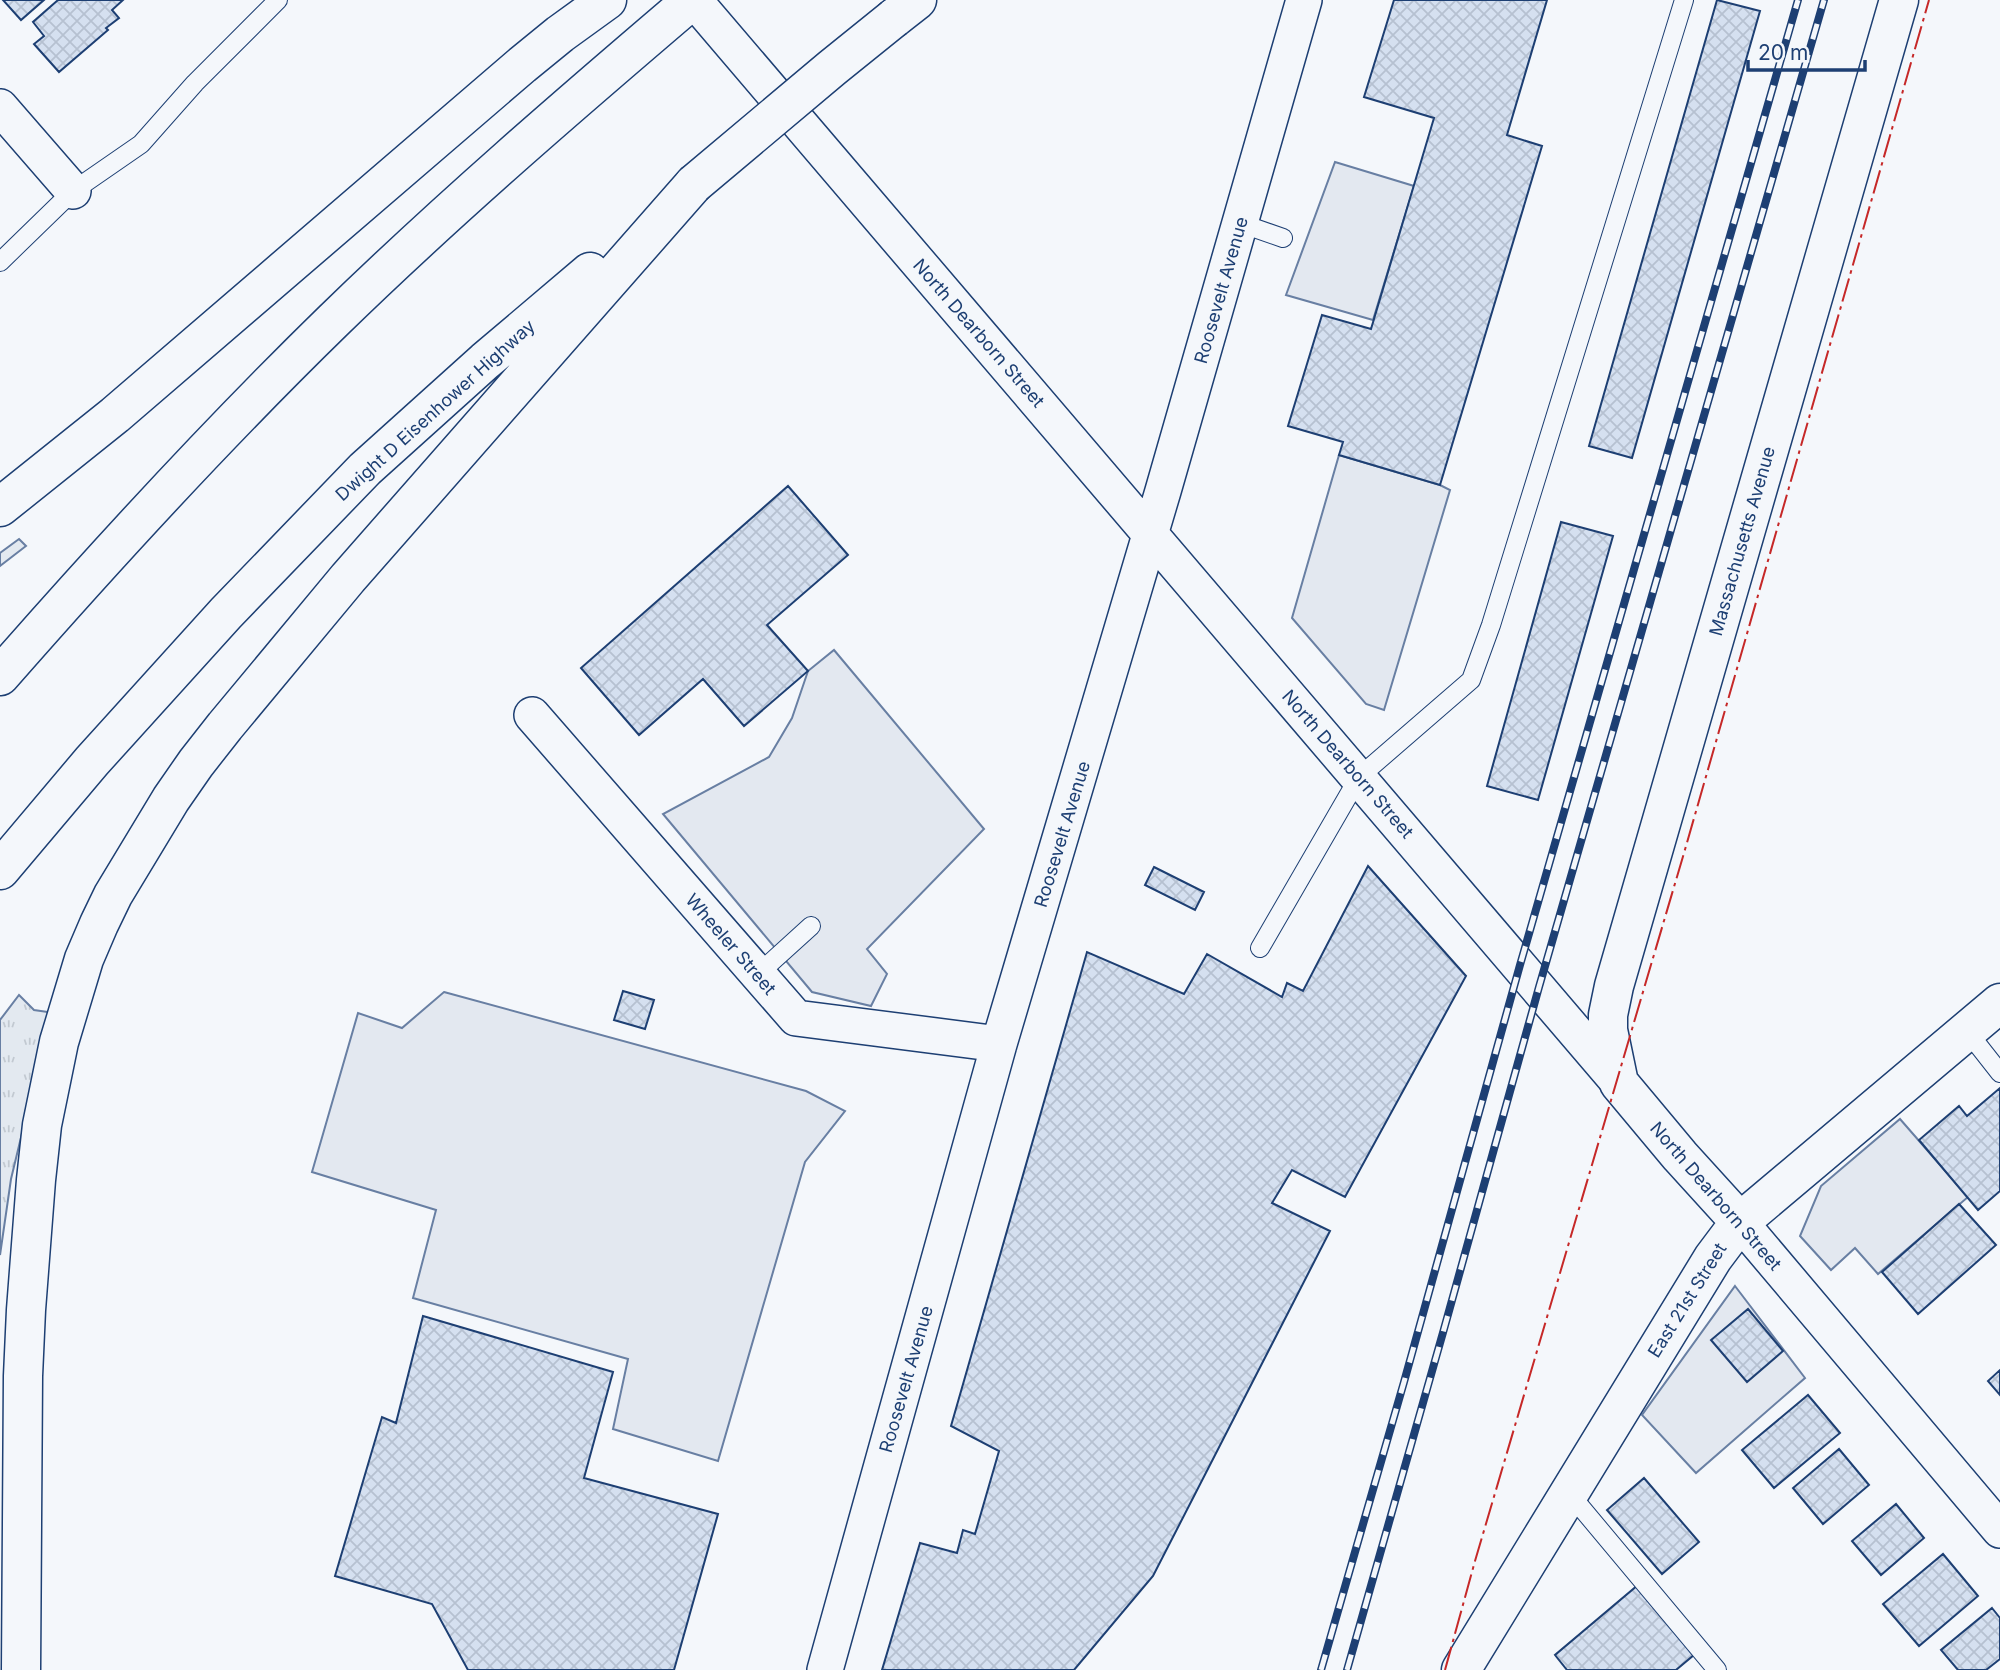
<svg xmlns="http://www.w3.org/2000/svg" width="2000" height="1670" font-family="Inter,sans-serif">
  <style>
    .grass { fill: url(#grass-tufts); stroke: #687fa3; stroke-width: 2 }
    .parking { fill: #e3e8f0; stroke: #687fa3; stroke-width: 2 }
    .building { fill: url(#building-cross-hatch); stroke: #1d3f73; stroke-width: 2 }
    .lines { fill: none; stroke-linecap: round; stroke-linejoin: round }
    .service-casing { stroke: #1d3f73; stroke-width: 20 }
    .minor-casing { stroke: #1d3f73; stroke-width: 38 }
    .tertiary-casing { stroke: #1d3f73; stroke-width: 41 }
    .secondary-casing { stroke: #1d3f73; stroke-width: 41 }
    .motorway-casing { stroke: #1d3f73; stroke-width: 41 }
    .service { stroke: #f4f7fb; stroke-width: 18 }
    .minor { stroke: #f4f7fb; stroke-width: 35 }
    .tertiary { stroke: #f4f7fb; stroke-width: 38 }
    .secondary { stroke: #f4f7fb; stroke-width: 38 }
    .motorway { stroke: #f4f7fb; stroke-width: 38 }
    .rail-casing { stroke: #1d3f73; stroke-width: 8 }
    .rail { stroke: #f4f7fb; stroke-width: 5; stroke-dasharray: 16; stroke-linecap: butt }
    .motorway-bridge-casing { stroke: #1d3f73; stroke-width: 41; stroke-linecap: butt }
    .motorway-bridge { stroke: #f4f7fb; stroke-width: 38 }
    .power { stroke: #c62828; stroke-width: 2; stroke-dasharray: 24 5 3.5 5; stroke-linecap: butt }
    .labels { text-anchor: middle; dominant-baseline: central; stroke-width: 5; stroke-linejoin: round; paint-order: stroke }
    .street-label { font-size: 18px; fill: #1d3f73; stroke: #f4f7fb }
  </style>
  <defs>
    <pattern id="grass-tufts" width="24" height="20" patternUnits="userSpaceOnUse" patternTransform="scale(1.75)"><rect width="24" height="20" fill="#e3e9f0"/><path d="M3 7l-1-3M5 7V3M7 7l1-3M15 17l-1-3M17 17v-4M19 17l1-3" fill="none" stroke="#c2c9d1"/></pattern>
    <pattern id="building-cross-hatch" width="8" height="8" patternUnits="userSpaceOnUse" patternTransform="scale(1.75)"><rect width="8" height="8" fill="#d5e0f0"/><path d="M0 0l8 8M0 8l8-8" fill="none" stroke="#b6c1d1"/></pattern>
  </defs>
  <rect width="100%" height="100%" fill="#f4f7fb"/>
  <path class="grass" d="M 19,539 L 26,546 L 0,566 L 0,553 Z
    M 19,995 L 34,1010 L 55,1013 L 30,1100 L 11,1179 L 0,1255 L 0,1020 Z"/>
  <path class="parking" d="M 1335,162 L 1414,186 L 1373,320 L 1286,295 Z
    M 1339,455 L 1440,485 L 1450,490 L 1384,710 L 1366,704 L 1292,618 Z
    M 834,650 L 984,829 L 867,949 L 887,974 L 871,1006 L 812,992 L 663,814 L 769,757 L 792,718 L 808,671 Z
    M 444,992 L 806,1091 L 845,1111 L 805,1162 L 718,1461 L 613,1429 L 628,1359 L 413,1298 L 436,1210 L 312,1172 L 358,1013 L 402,1028 Z
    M 1900,1119 L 1968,1197 L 1878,1274 L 1855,1248 L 1831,1270 L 1800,1236 L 1821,1186 Z
    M 1735,1286 L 1805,1378 L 1696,1473 L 1642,1415 Z"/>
  <path class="building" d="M 3,0 L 44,0 L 21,20 Z
    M 58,0 L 123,0 L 112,10 L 119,18 L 106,28 L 108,30 L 59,72 L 34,44 L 44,36 L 33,22 Z
    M 1394,0 L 1547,0 L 1507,135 L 1542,146 L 1440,485 L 1339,455 L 1343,442 L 1288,426 L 1322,315 L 1371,329 L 1434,118 L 1364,97 Z
    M 1717,0 L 1760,11 L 1632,458 L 1589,446 Z
    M 788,486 L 848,555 L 767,625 L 808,671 L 744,726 L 703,679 L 639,735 L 581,668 Z
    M 1561,522 L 1613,536 L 1538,800 L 1487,786 Z
    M 1368,866 L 1466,976 L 1345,1197 L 1292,1170 L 1272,1203 L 1330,1231 L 1153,1576 L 1074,1670 L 882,1670 L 920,1543 L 957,1553 L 963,1530 L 975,1534 L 999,1451 L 951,1426 L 1087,952 L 1184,994 L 1207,954 L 1282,997 L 1287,983 L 1303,991 Z
    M 1154,867 L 1204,892 L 1195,910 L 1145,885 Z
    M 623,991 L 654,1000 L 645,1029 L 614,1020 Z
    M 2000,1088 L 2000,1191 L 1978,1210 L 1919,1140 L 1959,1106 L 1967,1116 Z
    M 1959,1204 L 1996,1245 L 1918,1314 L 1882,1272 Z
    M 1748,1309 L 1783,1351 L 1747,1382 L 1711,1340 Z
    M 423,1316 L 613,1372 L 584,1478 L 718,1514 L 674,1670 L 468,1670 L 432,1604 L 335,1576 L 382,1417 L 396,1423 Z
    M 2000,1370 L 2000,1395 L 1988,1381 Z
    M 1808,1395 L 1840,1433 L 1774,1488 L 1742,1450 Z
    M 1839,1449 L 1869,1485 L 1823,1524 L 1793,1488 Z
    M 1644,1478 L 1699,1542 L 1662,1574 L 1607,1510 Z
    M 1896,1504 L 1924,1538 L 1881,1575 L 1852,1541 Z
    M 1943,1554 L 1978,1596 L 1919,1646 L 1883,1604 Z
    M 1638,1585 L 1695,1654 L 1676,1670 L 1567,1670 L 1555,1655 Z
    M 1992,1608 L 2000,1618 L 2000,1659 L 1986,1670 L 1958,1670 L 1941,1650 Z"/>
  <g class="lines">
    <defs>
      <path id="service" d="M 1240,223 L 1283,238
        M 0,262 L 73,191 L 141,144 L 195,83 L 278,0
        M 1260,948 L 1359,777 L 1471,680 L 1491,625 L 1684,0
        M 758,974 L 811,926
        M 1967,1031 L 2000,1073
        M 1569,1493 L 1717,1670"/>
      <path id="minor" d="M 694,0 L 1619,1083
        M 0,107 L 73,191
        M 532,715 L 796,1018 L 999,1044
        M 1740,1222 L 2000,1530
        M 825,1670 L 999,1044 L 1163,491 L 1304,0"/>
      <path id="tertiary" d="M 1461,1670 L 1713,1258 L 1740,1222 L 1680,1156 L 1619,1083 L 1608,1030 L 1608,1015 L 1614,986 L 1899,0"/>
      <path id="secondary" d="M 1740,1222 L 2000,1003"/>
      <path id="motorway" d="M 894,18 L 917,0
        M 0,507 L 115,415 L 522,65 L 560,34 L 607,0
        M 0,676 C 107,554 217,434 333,321 C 448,209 570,104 692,0
        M 0,870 L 92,761 L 226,613 L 365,469 L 485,361 L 590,272
        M 21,1670 L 23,1376 L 26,1310 L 36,1180 L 42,1125 L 59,1042 L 84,959 L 99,924 L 113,895 L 171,799 L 196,763 L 225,726 L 348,578 L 694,184"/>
    </defs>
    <use href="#service" class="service-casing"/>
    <use href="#minor" class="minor-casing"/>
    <use href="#tertiary" class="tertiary-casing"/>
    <use href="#secondary" class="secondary-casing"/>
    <use href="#motorway" class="motorway-casing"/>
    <use href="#service" class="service"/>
    <use href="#minor" class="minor"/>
    <use href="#tertiary" class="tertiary"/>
    <use href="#secondary" class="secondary"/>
    <use href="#motorway" class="motorway"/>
    <defs>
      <path id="rail" d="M 1321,1670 L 1404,1382 L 1520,965 L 1798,0
        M 1347,1670 L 1444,1329 L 1539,987 L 1824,0"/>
    </defs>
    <use href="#rail" class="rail-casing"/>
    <use href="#rail" class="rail"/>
    <defs>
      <path id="motorway-bridge" d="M 694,184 L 832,68 L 894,18"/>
    </defs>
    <use href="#motorway-bridge" class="motorway-bridge-casing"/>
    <use href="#motorway-bridge" class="motorway-bridge"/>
    <path class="power" d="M 1445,1670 L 1475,1561 L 1684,853 L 1929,0"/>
  </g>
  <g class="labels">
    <g class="street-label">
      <text transform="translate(1221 290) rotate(-74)">Roosevelt Avenue</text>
      <text transform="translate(979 333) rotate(49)">North Dearborn Street</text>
      <text transform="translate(435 410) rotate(-42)">Dwight D Eisenhower Highway</text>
      <text transform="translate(1742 541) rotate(-74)">Massachusetts Avenue</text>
      <text transform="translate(1348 764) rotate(49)">North Dearborn Street</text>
      <text transform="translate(1062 834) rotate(-73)">Roosevelt Avenue</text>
      <text transform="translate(731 944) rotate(49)">Wheeler Street</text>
      <text transform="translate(1716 1196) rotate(49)">North Dearborn Street</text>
      <text transform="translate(1687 1300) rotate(-58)">East 21st Street</text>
      <text transform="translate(906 1379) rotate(-74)">Roosevelt Avenue</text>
    </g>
  </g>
  <path d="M1748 60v10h117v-10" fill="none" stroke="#1d3f73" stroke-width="3.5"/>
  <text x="1758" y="60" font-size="21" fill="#1d3f73" stroke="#f4f7fb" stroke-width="5" paint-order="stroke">20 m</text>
</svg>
